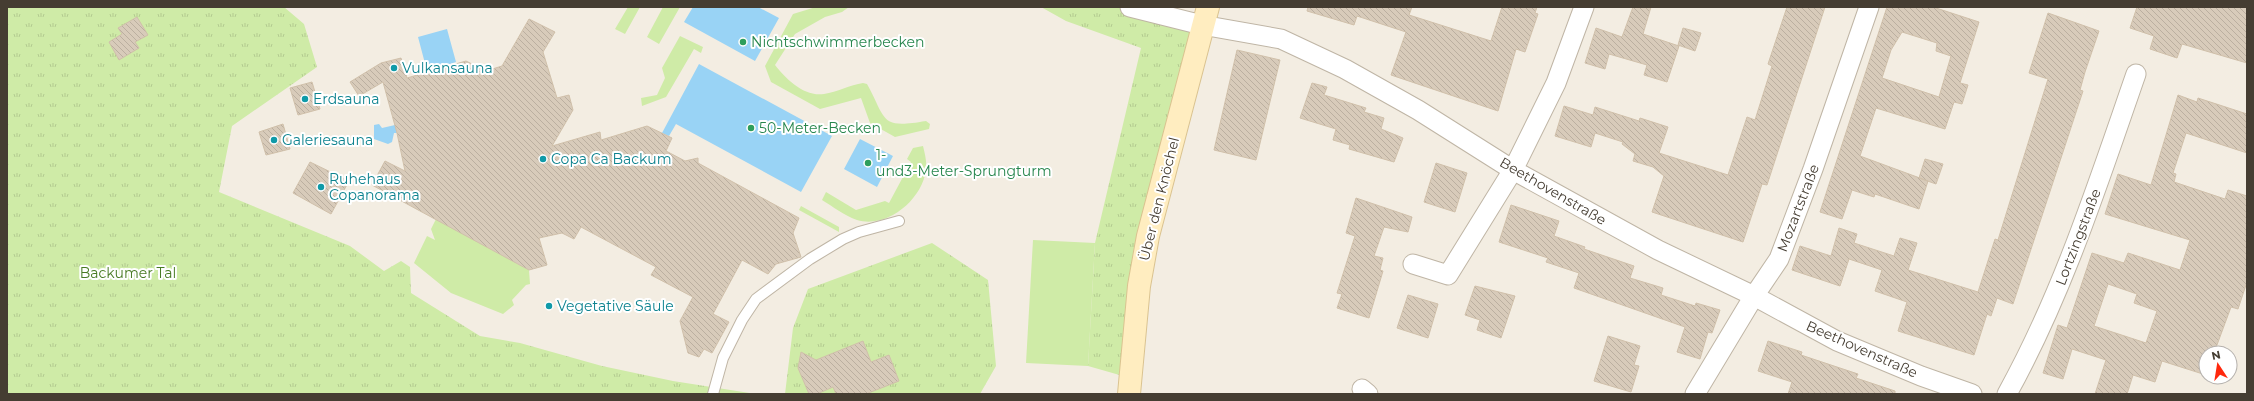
<svg xmlns="http://www.w3.org/2000/svg" width="2254" height="401" font-family="Montserrat,sans-serif">
  <style>
    .grass { fill: #cfeba7 }
    .park { fill: url(#park-tufts) }
    .water { fill: #99d3f5 }
    .building { fill: url(#building-back-hatch); stroke: #d0c0aa; fill-rule: evenodd }
    .lines { fill: none; stroke-linecap: round; stroke-linejoin: round }
    .lane-casing { stroke: #bfb5a5; stroke-width: 12 }
    .street-casing { stroke: #bfb5a5; stroke-width: 21 }
    .secondary-casing { stroke: #dac390; stroke-width: 24 }
    .lane { stroke: #fff; stroke-width: 10 }
    .street { stroke: #fff; stroke-width: 19 }
    .secondary { stroke: #ffedc0; stroke-width: 22 }
    .leisure-dot { fill: #2e9e5b; stroke: #fff; stroke-width: 1.5 }
    .culture-dot { fill: #0f9aa8; stroke: #fff; stroke-width: 1.5 }
    .labels { text-anchor: middle; dominant-baseline: central; stroke-width: 4; stroke-linejoin: round; paint-order: stroke }
    .leisure-label { font-size: 14px; fill: #27864d; stroke: #fff; text-anchor: start }
    .culture-label { font-size: 14px; fill: #0d838f; stroke: #fff; text-anchor: start }
    .street-label { font-size: 14px; fill: #453d32; stroke: #fff }
    .park-label { font-size: 14px; fill: #477a22; stroke: #fff }
  </style>
  <defs>
    <pattern id="park-tufts" width="24" height="20" patternUnits="userSpaceOnUse"><rect width="24" height="20" fill="#cfeba7"/><path d="M3 7l-1-3M5 7V3M7 7l1-3M15 17l-1-3M17 17v-4M19 17l1-3" fill="none" stroke="#b3ca90"/></pattern>
    <pattern id="building-back-hatch" width="6" height="6" patternUnits="userSpaceOnUse"><rect width="6" height="6" fill="#d8cbba"/><path d="M-1 5l2 2M0 0l6 6M5-1l2 2" fill="none" stroke="#bbafa0"/></pattern>
  </defs>
  <rect width="100%" height="100%" fill="#f3ede2"/>
  <path class="grass" d="M 628,7 L 640,7 L 625,34 L 615,29 Z
    M 663,7 L 680,7 L 659,44 L 647,37 Z
    M 816,7 L 849,7 L 842,12 L 825,17 L 795,34 L 775,65 C 786,79 804,97 824,94 C 837,92 850,85 863,83 L 867,84 C 887,120 879,129 926,121 L 930,124 L 929,129 L 895,137 L 870,123 L 861,98 L 820,109 L 771,82 L 765,66 L 793,14 Z
    M 680,36 L 703,47 L 701,53 L 694,49 L 666,97 L 642,106 L 641,98 L 657,95 L 665,78 L 662,68 Z
    M 923,146 C 925,154 927,162 926,170 C 922,200 887,229 857,220 C 845,216 832,206 822,200 L 826,192 L 856,210 L 885,201 L 889,203 L 911,162 L 907,159 L 913,148 Z
    M 801,206 L 839,227 L 839,232 L 799,210 Z
    M 436,219 L 529,270 L 530,284 L 526,285 L 512,300 L 514,305 L 503,314 L 451,293 L 414,263 L 427,236 L 435,240 L 431,229 Z
    M 1033,240 L 1095,243 L 1088,366 L 1026,363 Z"/>
  <path class="park" d="M 7,7 L 284,7 L 304,24 L 317,67 L 232,126 L 219,192 L 350,246 L 384,271 L 401,261 L 410,267 L 411,293 L 480,336 L 520,343 L 602,366 L 673,381 L 756,394 L 7,394 Z
    M 1041,7 L 1130,7 L 1202,25 L 1148,236 L 1130,378 L 1088,366 L 1095,243 L 1141,48 L 1066,21 Z
    M 932,243 L 988,280 L 996,366 L 980,394 L 785,394 L 793,328 L 808,289 Z"/>
  <path class="water" d="M 693,7 L 758,7 L 779,18 L 755,61 L 684,22 Z
    M 447,29 L 456,62 L 427,71 L 418,37 Z
    M 699,64 L 832,136 L 801,192 L 676,124 L 669,136 L 662,133 Z
    M 379,124 L 382,128 L 395,125 L 397,133 L 394,133 L 392,142 L 388,144 L 374,139 L 374,125 Z
    M 860,139 L 893,156 L 877,187 L 844,169 Z"/>
  <path class="building" d="M 1308,7 L 1412,7 L 1409,15 L 1491,41 L 1502,7 L 1537,7 L 1535,13 L 1538,14 L 1525,52 L 1516,49 L 1498,111 L 1391,75 L 1406,32 L 1357,16 L 1354,25 L 1307,11 Z
    M 1633,7 L 1651,7 L 1643,34 L 1679,46 L 1667,82 L 1644,75 L 1647,65 L 1609,54 L 1605,69 L 1585,63 L 1596,28 L 1622,37 Z
    M 1787,7 L 1825,7 L 1767,185 L 1762,184 L 1743,242 L 1652,212 L 1664,176 L 1653,167 L 1633,161 L 1635,154 L 1622,144 L 1623,142 L 1595,133 L 1591,147 L 1555,136 L 1564,106 L 1593,115 L 1595,107 L 1639,121 L 1640,118 L 1668,127 L 1659,153 L 1728,175 L 1747,117 L 1755,120 L 1772,66 L 1768,64 Z
    M 1887,7 L 1933,7 L 1979,22 L 1960,83 L 1968,85 L 1962,104 L 1954,102 L 1945,129 L 1876,108 L 1860,156 L 1928,181 L 1919,209 L 1875,194 L 1874,197 L 1852,190 L 1842,219 L 1820,212 ZM 1902,32 L 1937,43 L 1936,51 L 1951,56 L 1939,97 L 1882,78 L 1891,50 Z
    M 2137,7 L 2247,7 L 2247,63 L 2182,44 L 2177,58 L 2150,49 L 2154,36 L 2130,28 Z
    M 2048,13 L 2099,31 L 2085,72 L 2080,90 L 2083,91 L 2013,304 L 1997,298 L 1991,316 L 1987,314 L 1974,355 L 1898,331 L 1907,302 L 1875,291 L 1882,270 L 1849,259 L 1840,286 L 1792,270 L 1800,246 L 1831,256 L 1839,228 L 1857,234 L 1854,243 L 1894,256 L 1900,238 L 1917,243 L 1908,270 L 1978,292 L 1995,239 L 1998,240 L 2048,79 L 2029,73 Z
    M 137,17 L 148,35 L 135,42 L 139,48 L 119,60 L 109,42 L 122,34 L 118,28 Z
    M 529,19 L 555,32 L 543,52 L 557,98 L 569,95 L 573,110 L 552,146 L 600,132 L 601,140 L 647,126 L 672,138 L 666,151 L 685,161 L 698,158 L 698,163 L 799,218 L 793,233 L 801,257 L 776,264 L 768,274 L 742,260 L 713,314 L 729,322 L 712,353 L 704,349 L 699,357 L 688,353 L 680,321 L 693,297 L 651,275 L 656,267 L 581,227 L 574,239 L 562,233 L 539,238 L 547,265 L 529,270 L 372,185 L 385,161 L 405,171 L 397,133 L 383,82 L 359,96 L 350,82 L 381,63 L 401,58 L 407,78 L 466,61 L 486,71 L 502,66 Z
    M 1683,28 L 1701,33 L 1695,51 L 1678,45 Z
    M 1237,50 L 1280,60 L 1256,160 L 1214,150 Z
    M 312,82 L 320,109 L 298,115 L 290,88 Z
    M 1312,83 L 1327,87 L 1324,95 L 1366,108 L 1364,112 L 1384,118 L 1381,129 L 1403,138 L 1394,162 L 1349,149 L 1350,145 L 1333,140 L 1336,129 L 1300,118 Z
    M 2178,95 L 2197,102 L 2198,98 L 2247,114 L 2247,153 L 2186,133 L 2173,173 L 2176,174 L 2174,182 L 2225,199 L 2228,190 L 2247,196 L 2247,282 L 2238,309 L 2231,307 L 2214,353 L 2206,353 L 2206,375 L 2162,361 L 2155,382 L 2133,375 L 2127,394 L 2095,394 L 2106,360 L 2072,349 L 2063,379 L 2043,373 L 2058,325 L 2067,328 L 2092,253 L 2124,263 L 2128,253 L 2180,270 L 2190,240 L 2105,214 L 2118,174 L 2151,185 ZM 2108,284 L 2137,294 L 2134,303 L 2157,311 L 2146,343 L 2094,326 Z
    M 283,124 L 290,149 L 266,155 L 259,132 Z
    M 1925,159 L 1943,164 L 1936,184 L 1919,178 Z
    M 310,162 L 349,181 L 331,214 L 293,193 Z
    M 1436,163 L 1467,173 L 1455,212 L 1424,202 Z
    M 1356,198 L 1412,217 L 1408,232 L 1384,227 L 1374,256 L 1383,258 L 1380,270 L 1383,271 L 1369,318 L 1337,308 L 1342,294 L 1337,293 L 1355,236 L 1346,233 Z
    M 1511,205 L 1559,221 L 1554,236 L 1585,247 L 1584,249 L 1634,266 L 1630,278 L 1663,288 L 1661,295 L 1695,306 L 1696,303 L 1720,310 L 1712,333 L 1708,332 L 1700,359 L 1677,352 L 1685,327 L 1574,288 L 1579,273 L 1546,262 L 1548,258 L 1499,242 Z
    M 1475,286 L 1515,296 L 1501,338 L 1477,330 L 1480,320 L 1465,315 Z
    M 1408,295 L 1438,304 L 1428,338 L 1397,328 Z
    M 1608,336 L 1640,346 L 1634,365 L 1639,366 L 1631,392 L 1594,381 Z
    M 863,341 L 871,362 L 889,355 L 899,381 L 866,394 L 836,394 L 833,387 L 817,394 L 809,394 L 798,368 L 801,352 L 816,360 Z
    M 1768,341 L 1802,352 L 1801,355 L 1858,374 L 1856,378 L 1895,391 L 1895,394 L 1788,394 L 1792,382 L 1758,371 Z"/>
  <g class="lines">
    <defs>
      <path id="lane" d="M 713,394 L 723,358 L 742,320 L 756,299 L 810,259 L 843,239 L 859,232 L 899,221"/>
      <path id="street" d="M 1130,7 L 1202,25 L 1281,39 L 1345,69 L 1418,110 L 1513,170 L 1658,250 L 1754,296 L 1837,341 L 1921,376 L 1972,394
        M 1413,264 L 1448,275 L 1513,170 L 1556,83 L 1584,7
        M 1362,389 L 1368,394
        M 1695,394 L 1754,296 L 1779,259 L 1813,169 L 1869,7
        M 2007,394 C 2063,293 2098,183 2136,74"/>
      <path id="secondary" d="M 1129,394 L 1139,286 L 1148,236 L 1208,7"/>
    </defs>
    <use href="#lane" class="lane-casing"/>
    <use href="#street" class="street-casing"/>
    <use href="#secondary" class="secondary-casing"/>
    <use href="#lane" class="lane"/>
    <use href="#street" class="street"/>
    <use href="#secondary" class="secondary"/>
  </g>
  <g class="leisure-dot">
    <circle cx="743" cy="42" r="4"/>
    <circle cx="751" cy="128" r="4"/>
    <circle cx="868" cy="163" r="4"/>
  </g>
  <g class="culture-dot">
    <circle cx="394" cy="68" r="4"/>
    <circle cx="305" cy="99" r="4"/>
    <circle cx="274" cy="140" r="4"/>
    <circle cx="543" cy="159" r="4"/>
    <circle cx="321" cy="187" r="4"/>
    <circle cx="549" cy="306" r="4"/>
  </g>
  <g class="labels">
    <g class="leisure-label">
      <text x="751" y="42">Nichtschwimmerbecken</text>
      <text x="759" y="128">50-Meter-Becken</text>
      <text x="876" y="155">1-<tspan x="876" dy="16">und3-Meter-Sprungturm</tspan></text>
    </g>
    <g class="culture-label">
      <text x="402" y="68">Vulkansauna</text>
      <text x="313" y="99">Erdsauna</text>
      <text x="282" y="140">Galeriesauna</text>
      <text x="551" y="159">Copa Ca Backum</text>
      <text x="329" y="179">Ruhehaus<tspan x="329" dy="16">Copanorama</tspan></text>
      <text x="557" y="306">Vegetative Säule</text>
    </g>
    <g class="street-label">
      <text transform="translate(1553 191) rotate(30)">Beethovenstraße</text>
      <text transform="translate(1159 199) rotate(-76)">Über den Knöchel</text>
      <text transform="translate(1798 208) rotate(-69)">Mozartstraße</text>
      <text transform="translate(2078 237) rotate(-69)">Lortzingstraße</text>
      <text transform="translate(1862 349) rotate(24)">Beethovenstraße</text>
    </g>
    <g class="park-label">
      <text x="128" y="273">Backumer Tal</text>
    </g>
  </g>
  <rect width="2254" height="401" fill="none" stroke="#453d32" stroke-width="16"/>
  <g transform="translate(2218 365) rotate(348)"><circle r="19" fill="#ffffff" stroke="#b5b1ad"/>
  <path d="M0-3L7 15L0 10L-7 15Z" fill="#ff280d"/>
  <text y="-6" font-size="11" font-weight="bold" text-anchor="middle" fill="#453d32">N</text>
  </g>
</svg>
